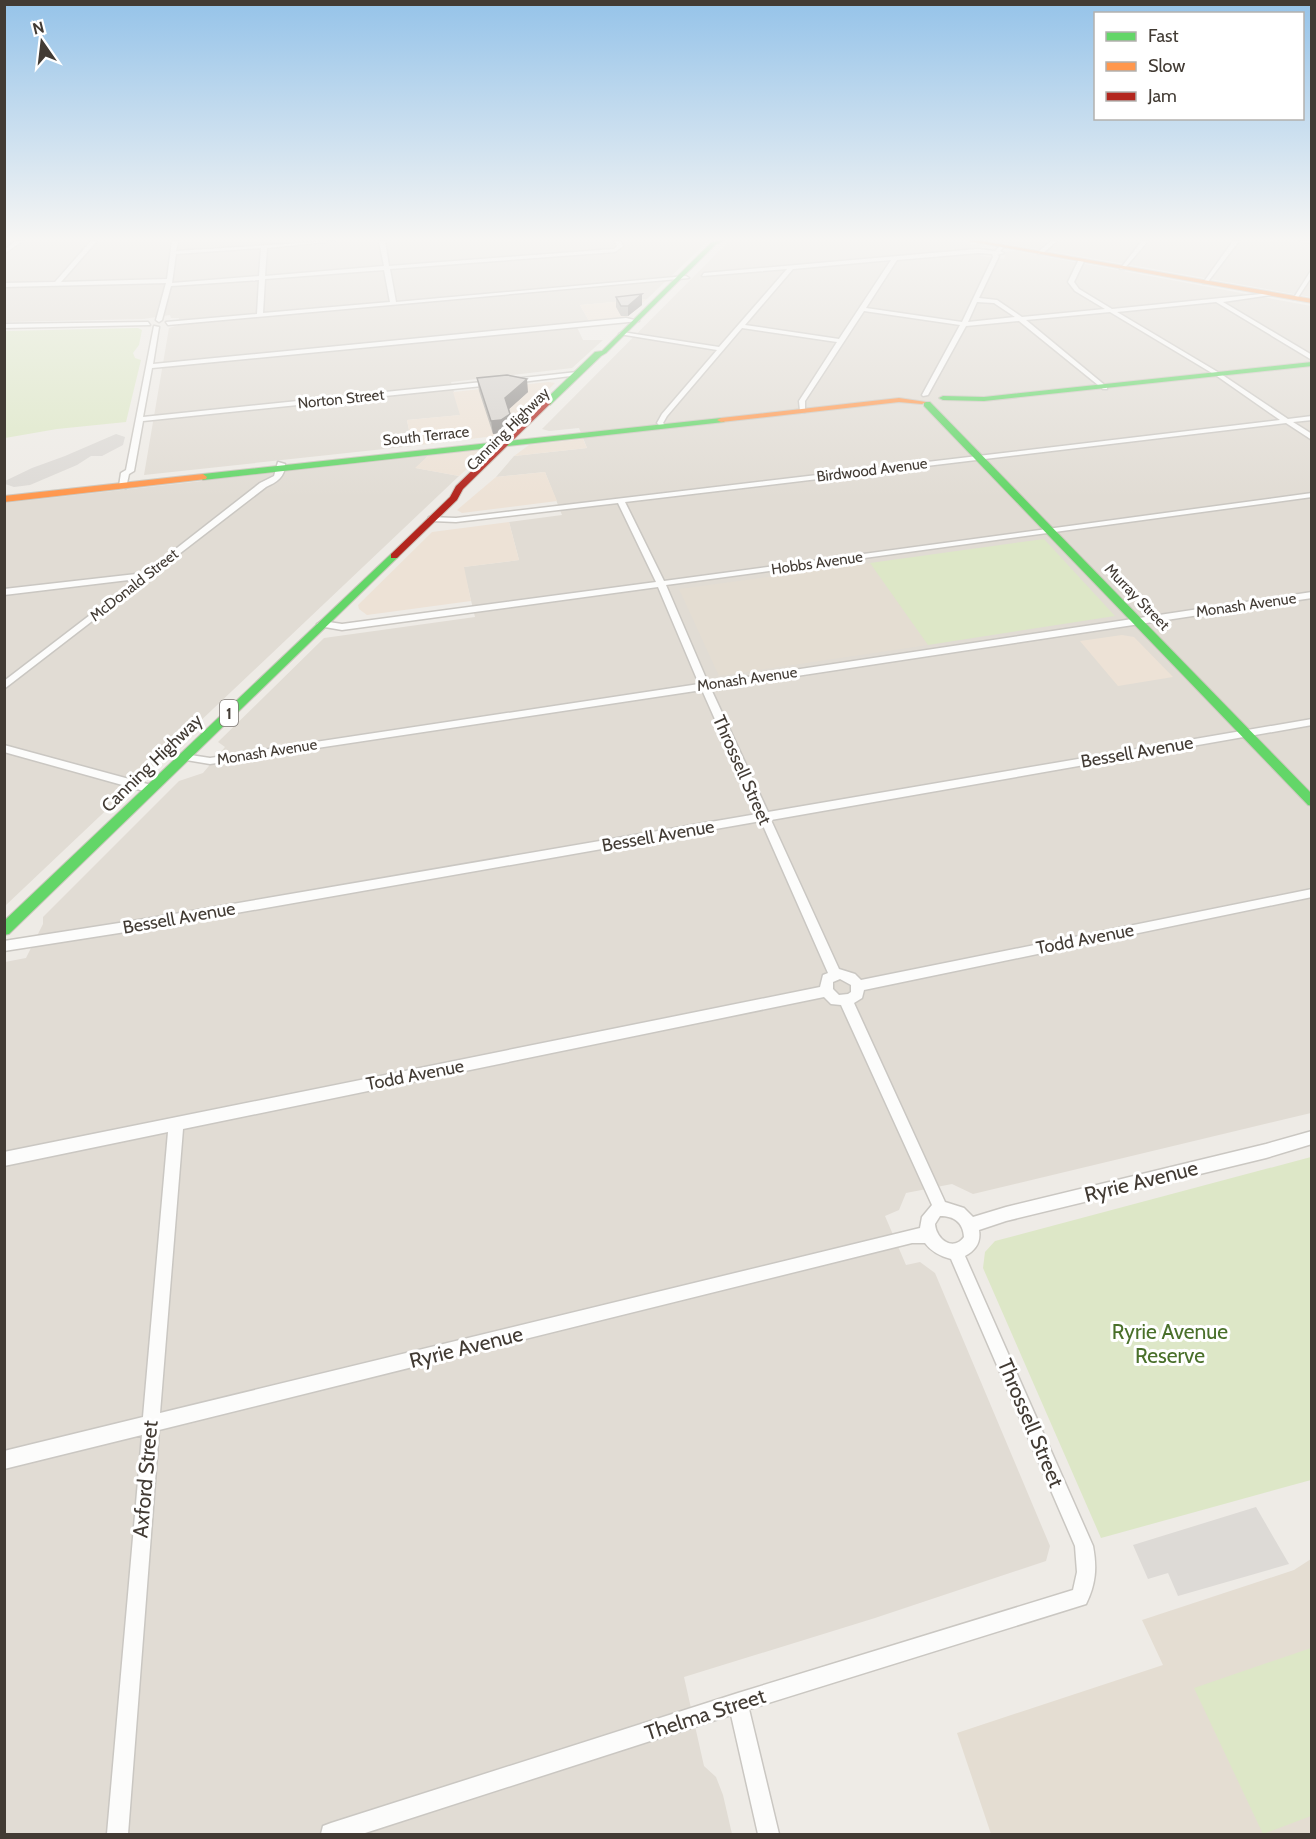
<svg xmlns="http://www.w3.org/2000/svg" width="1316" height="1839" font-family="Cabin,sans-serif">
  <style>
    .residential { fill: #e1dcd4 }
    .commercial { fill: #ede2d6 }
    .education { fill: #e4ddd2 }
    .green { fill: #dde7c7 }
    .parking { fill: #dddad6 }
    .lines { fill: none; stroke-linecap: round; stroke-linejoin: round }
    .street-casing { stroke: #cac7c2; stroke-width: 3 }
    .fast-casing { stroke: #ccc7be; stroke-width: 2 }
    .slow-casing { stroke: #ccc7be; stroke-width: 2 }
    .jam-casing { stroke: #ccc7be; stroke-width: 2 }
    .street { fill: #fcfcfb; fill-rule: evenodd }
    .fast { fill: #63d668; fill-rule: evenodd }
    .slow { fill: #ff974d; fill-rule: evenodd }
    .jam { fill: #b3261e; fill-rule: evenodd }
    .wall { fill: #b8b5b0 }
    .shaded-wall { fill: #969390 }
    .building { fill: #d6d2cd; stroke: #969390; stroke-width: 1.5 }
    .labels { text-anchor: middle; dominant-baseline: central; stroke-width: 6; stroke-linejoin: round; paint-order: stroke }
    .far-street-label { font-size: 15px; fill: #423b34; stroke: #fff }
    .shield { fill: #fff; stroke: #7b7671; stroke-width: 1.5 }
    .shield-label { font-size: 16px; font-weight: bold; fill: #423b34 }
    .street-label { font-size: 18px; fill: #423b34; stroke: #fff }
    .near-street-label { font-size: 21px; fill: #423b34; stroke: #fff }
    .near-park-label { font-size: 21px; fill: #4a702b; stroke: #fff }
  </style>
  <rect width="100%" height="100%" fill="#eeebe6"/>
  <path class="residential" d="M 4,241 L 708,241 L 647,299 L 580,305 L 589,321 L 575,323 L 583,340 L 603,340 L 572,368 L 451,382 L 461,415 L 407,420 L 412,446 L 144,475 L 169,328 L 178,325 L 179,318 L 171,318 L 170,315 L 143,319 L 5,322 Z
    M 729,241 L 956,241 L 986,246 L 970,248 L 981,256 L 1004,259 L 1006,252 L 1015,251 L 1311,306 L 1311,1113 L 973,1194 L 952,1184 L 906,1193 L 899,1210 L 885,1216 L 906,1265 L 920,1262 L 935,1273 L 1050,1546 L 1046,1561 L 875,1618 L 684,1677 L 704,1766 L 716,1777 L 723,1795 L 732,1834 L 5,1834 L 5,962 L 26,958 L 43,924 L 43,917 L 179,781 L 203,773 L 225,747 L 218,742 L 324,638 L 475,617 L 463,567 L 519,560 L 509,522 L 562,515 L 545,472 L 496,477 L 514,456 L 587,448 L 579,428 L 549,431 L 542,429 Z
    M 991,241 L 1311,241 L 1311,297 L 1137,266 Z
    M 428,456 L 416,468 L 459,476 L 5,906 L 5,503 Z"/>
  <path class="commercial" d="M 647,299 L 627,317 L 589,321 L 580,305 Z
    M 549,382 L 555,383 L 503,435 L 412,446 L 407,420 L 460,415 L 453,392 Z
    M 583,439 L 587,448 L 514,456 L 529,445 Z
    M 477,450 L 484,454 L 459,476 L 415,468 L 428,456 Z
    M 545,472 L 557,501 L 462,513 L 457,510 L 496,477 Z
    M 509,522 L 519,560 L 464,567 L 471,601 L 367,615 L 359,609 L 358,605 L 432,532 Z
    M 1122,635 L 1134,637 L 1173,677 L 1118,686 L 1080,641 Z"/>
  <path class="education" d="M 870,563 L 928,645 L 719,676 L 679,589 Z
    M 1311,1559 L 1311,1834 L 991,1834 L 957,1733 L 1163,1665 L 1142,1620 L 1294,1570 Z"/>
  <path class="green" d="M 138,328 L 142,330 L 139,345 L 133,353 L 135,358 L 141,360 L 126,422 L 57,429 L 5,438 L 5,331 Z
    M 1044,539 L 1115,616 L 928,645 L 870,563 Z
    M 1311,1157 L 1311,1480 L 1101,1538 L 983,1268 L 985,1252 L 995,1241 Z
    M 1311,1648 L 1311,1816 L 1263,1834 L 1194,1688 Z"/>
  <path class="parking" d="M 116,434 L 125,437 L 123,445 L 102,456 L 91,456 L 77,465 L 30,485 L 14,487 L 5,484 L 5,481 L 32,468 L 65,456 Z
    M 1256,1507 L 1289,1564 L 1178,1596 L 1168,1573 L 1148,1579 L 1133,1545 Z"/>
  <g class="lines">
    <defs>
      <path id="street" d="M 16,241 L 22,241 L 4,254 L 4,250 Z
        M 91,241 L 97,241 L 61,282 L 167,279 L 172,241 L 178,241 L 176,251 L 335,241 L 267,248 L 265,276 L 384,266 L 379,241 L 385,241 L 389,266 L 614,249 L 617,246 L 614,241 L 620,241 L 623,246 L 615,252 L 390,269 L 396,302 L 686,276 L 689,278 L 168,325 L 166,322 L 257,314 L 259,280 L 171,286 L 162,320 L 159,322 L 156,320 L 166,283 L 4,287 L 4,283 L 55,282 ZM 261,248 L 259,276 L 172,283 L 176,254 ZM 384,270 L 390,302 L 263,313 L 265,279 Z
        M 1051,241 L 1057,241 L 1042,254 L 1038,254 L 1038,252 Z
        M 1142,241 L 1148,241 L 1124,269 L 1120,269 Z
        M 1233,241 L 1239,241 L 1207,283 L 1203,283 Z
        M 1300,241 L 1312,241 L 1312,243 Z
        M 1000,246 L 1003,248 L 1000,251 L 1004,253 L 997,255 L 999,256 L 979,298 L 997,300 L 1022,317 L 1105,309 L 1075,291 L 1068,282 L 1078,261 L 1081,259 L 1084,261 L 1074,282 L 1079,289 L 1112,309 L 1271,293 L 1271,295 L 1223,302 L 1312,355 L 1312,360 L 1216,302 L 1117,312 L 1221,374 L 1288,419 L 1312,416 L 1312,420 L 1293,422 L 1312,434 L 1312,440 L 1286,423 L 625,502 L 664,581 L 1312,493 L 1312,497 L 666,585 L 708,683 L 1312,592 L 1312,598 L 711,689 L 768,812 L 1312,719 L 1312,725 L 771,820 L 839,969 L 855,974 L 861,980 L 1312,889 L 1312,897 L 864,990 L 862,998 L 854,1003 L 945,1202 L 964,1208 L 973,1217 L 1006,1207 L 1266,1144 L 1312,1131 L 1312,1144 L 1266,1158 L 1006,1221 L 979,1230 C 981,1242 976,1250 965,1256 L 1093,1546 C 1097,1567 1096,1584 1086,1604 L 749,1709 L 779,1834 L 758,1834 L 731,1715 L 362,1834 L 321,1834 L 323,1826 L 331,1823 L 738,1693 L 1073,1590 L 1077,1572 L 1075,1546 L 951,1259 C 940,1256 932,1252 925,1243 L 912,1243 L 159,1430 L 128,1834 L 107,1834 L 142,1435 L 4,1469 L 4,1451 L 143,1417 L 168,1132 L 4,1166 L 4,1152 L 820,987 L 823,975 L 828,973 L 761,821 L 151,928 L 4,951 L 4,941 L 151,918 L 757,814 L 702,690 L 210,764 L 180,759 L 179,757 L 184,754 L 210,758 L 699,684 L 658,587 L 342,630 L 319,626 L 317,624 L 322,621 L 342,624 L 656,582 L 618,503 L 456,522 L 432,521 L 428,519 L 429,517 L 456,518 L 1280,420 L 1217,376 L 1110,312 L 1026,320 L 1107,387 L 1107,389 L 1103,389 L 1019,321 L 966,326 L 928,395 L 923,396 L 922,395 L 960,325 L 864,311 L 805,401 L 805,412 L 800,411 L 799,401 L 837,342 L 742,328 L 667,416 L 663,423 L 666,426 L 662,428 L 657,423 L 662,414 L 717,350 L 619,334 L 622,332 L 719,347 L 787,269 L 702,276 L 704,273 L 978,249 L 995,251 ZM 978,253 L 992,254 L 993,257 L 962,322 L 866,308 L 897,260 ZM 891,260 L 839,339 L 745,325 L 793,269 ZM 977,302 L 994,303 L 1015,317 L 968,322 ZM 840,979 L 851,985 L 851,992 L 848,994 L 839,995 L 833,989 L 833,982 ZM 824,997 L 831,1004 L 841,1005 L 932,1205 L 922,1217 L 920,1228 L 160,1413 L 183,1129 ZM 940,1216 C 954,1216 963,1222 964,1237 C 953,1252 936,1239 935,1224 Z
        M 1312,269 L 1312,276 L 1297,299 L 1293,299 Z
        M 626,318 L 639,321 L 152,368 L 143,417 L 492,381 L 495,383 L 492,385 L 143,421 L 134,471 L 129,474 L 126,488 L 119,486 L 121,473 L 126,470 L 154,326 L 159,327 L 153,364 Z
        M 148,322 L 150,325 L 4,328 L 4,324 Z
        M 577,372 L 579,373 L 579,375 L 513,383 L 510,381 L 513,379 Z
        M 278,462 L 285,464 C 285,477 277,482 266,487 L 4,689 L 4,681 L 137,579 L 4,595 L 4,589 L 145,573 L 260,483 L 274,476 Z
        M 4,745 L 155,786 L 156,789 L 151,793 L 4,752 Z"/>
      <path id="fast" d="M 723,241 L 716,244 L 606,353 L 601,356 L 550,405 L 544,405 L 544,401 L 595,352 L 602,351 L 712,242 Z
        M 1312,362 L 1312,366 L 984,401 L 943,400 L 939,398 L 943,396 L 984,397 Z
        M 924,402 L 930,402 L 1312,794 L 1312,806 L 1308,805 L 924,406 Z
        M 721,418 L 725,420 L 724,422 L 203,480 L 199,477 L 203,474 Z
        M 391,554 L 399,556 L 9,934 L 4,935 L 4,921 Z"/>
      <path id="slow" d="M 969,241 L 981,241 L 1312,299 L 1312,303 Z
        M 899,398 L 926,402 L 922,404 L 899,402 L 721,422 L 717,420 L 721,418 Z
        M 203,474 L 207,477 L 206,479 L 4,502 L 4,496 Z"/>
      <path id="jam" d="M 544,401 L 551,403 L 463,489 L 457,500 L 397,558 L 391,558 L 391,554 L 450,497 L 456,486 Z"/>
    </defs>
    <use href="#street" class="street-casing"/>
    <use href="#fast" class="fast-casing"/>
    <use href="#slow" class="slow-casing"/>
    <use href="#jam" class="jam-casing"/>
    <use href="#street" class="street"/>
    <use href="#fast" class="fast"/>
    <use href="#slow" class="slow"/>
    <use href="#jam" class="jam"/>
  </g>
  <path class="wall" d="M 642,294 L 642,305 L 628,316 L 621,316 L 616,307 L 616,297 Z
    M 477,378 L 528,392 L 509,409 L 512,427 L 503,433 L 493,434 L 479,391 Z"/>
  <path class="shaded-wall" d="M 642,294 L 642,305 L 628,316 L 628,306 Z
    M 527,379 L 528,392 L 507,411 L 505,398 Z
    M 510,414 L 512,427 L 503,433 L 493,434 L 491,421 Z"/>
  <path class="building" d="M 642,294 L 628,306 L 621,306 L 616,297 Z
    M 507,375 L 527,379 L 505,398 L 510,414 L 501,420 L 491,421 L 477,378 Z"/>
  <linearGradient id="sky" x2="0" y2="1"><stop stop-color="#95c3e9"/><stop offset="0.48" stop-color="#f7f6f4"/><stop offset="1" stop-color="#f7f6f4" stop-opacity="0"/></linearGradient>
  <rect width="1316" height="498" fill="url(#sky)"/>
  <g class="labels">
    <g class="far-street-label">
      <text transform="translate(341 399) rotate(-6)">Norton Street</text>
      <text transform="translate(508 429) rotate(-45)">Canning Highway</text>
      <text transform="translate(426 436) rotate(-6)">South Terrace</text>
      <text transform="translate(872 470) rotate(-7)">Birdwood Avenue</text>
      <text transform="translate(817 563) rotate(-8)">Hobbs Avenue</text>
      <text transform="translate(134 585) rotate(-38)">McDonald Street</text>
      <text transform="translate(1137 597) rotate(46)">Murray Street</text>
      <text transform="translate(1246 605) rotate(-8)">Monash Avenue</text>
      <text transform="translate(747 679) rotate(-8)">Monash Avenue</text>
      <text transform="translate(267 752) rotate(-9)">Monash Avenue</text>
    </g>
    <rect class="shield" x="220" y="700" width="18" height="26" rx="4.5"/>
    <g class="shield-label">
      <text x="229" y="713">1</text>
    </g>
    <g class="street-label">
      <text transform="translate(1137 752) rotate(-10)">Bessell Avenue</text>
      <text transform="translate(152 763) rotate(-44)">Canning Highway</text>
      <text transform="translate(742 770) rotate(66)">Throssell Street</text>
      <text transform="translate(658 836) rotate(-10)">Bessell Avenue</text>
      <text transform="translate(179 918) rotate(-10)">Bessell Avenue</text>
      <text transform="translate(1085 939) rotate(-11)">Todd Avenue</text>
      <text transform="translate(415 1075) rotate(-11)">Todd Avenue</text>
    </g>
    <g class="near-street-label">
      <text transform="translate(1141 1181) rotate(-14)">Ryrie Avenue</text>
      <text transform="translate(466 1347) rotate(-14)">Ryrie Avenue</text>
      <text transform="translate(1031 1423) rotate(67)">Throssell Street</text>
      <text transform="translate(145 1479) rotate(-85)">Axford Street</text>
      <text transform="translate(705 1714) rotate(-18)">Thelma Street</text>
    </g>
    <g class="near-park-label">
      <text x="1170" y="1331">Ryrie Avenue<tspan x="1170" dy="24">Reserve</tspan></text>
    </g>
  </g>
  <rect width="1316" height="1839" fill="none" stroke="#423b34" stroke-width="12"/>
  <rect x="1094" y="12" width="210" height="108" fill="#ffffff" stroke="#b3b1ae" stroke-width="1.5"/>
  <rect x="1106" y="32" width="30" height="9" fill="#63d668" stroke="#b3b1ae" stroke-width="1.5"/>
  <text x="1148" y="42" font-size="18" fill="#423b34">Fast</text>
  <rect x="1106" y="62" width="30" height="9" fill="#ff974d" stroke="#b3b1ae" stroke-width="1.5"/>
  <text x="1148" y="72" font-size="18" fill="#423b34">Slow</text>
  <rect x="1106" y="92" width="30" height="9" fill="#b3261e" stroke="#b3b1ae" stroke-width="1.5"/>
  <text x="1148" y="102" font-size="18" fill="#423b34">Jam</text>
  <g transform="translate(42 42) rotate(346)" stroke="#ffffff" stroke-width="4.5" paint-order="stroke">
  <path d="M0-4.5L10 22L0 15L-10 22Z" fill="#423b34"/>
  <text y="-9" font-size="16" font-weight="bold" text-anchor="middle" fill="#423b34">N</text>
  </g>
</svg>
